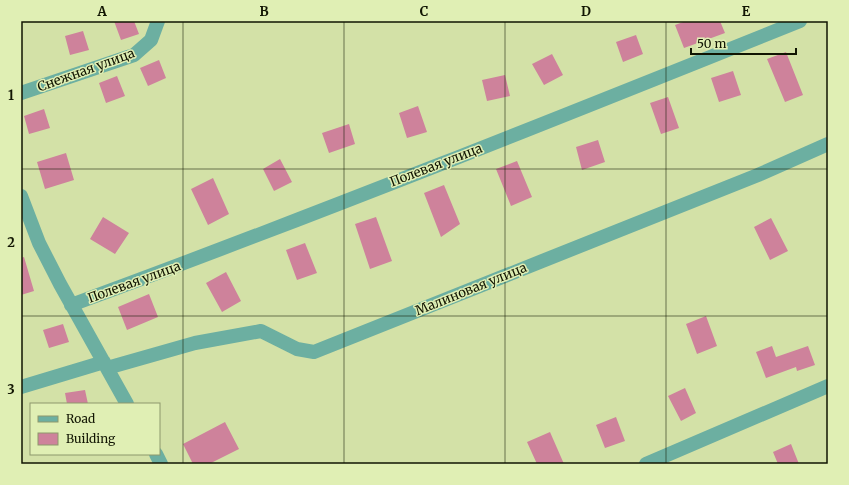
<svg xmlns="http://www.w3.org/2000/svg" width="849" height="485" font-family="Merriweather,serif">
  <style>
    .building { fill: #ce829b }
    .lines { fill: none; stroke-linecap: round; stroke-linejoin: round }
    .minor { stroke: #6cafa1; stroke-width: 14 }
    .grid { fill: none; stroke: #111502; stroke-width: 1; stroke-opacity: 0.55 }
    .labels { text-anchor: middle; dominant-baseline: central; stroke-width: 3; stroke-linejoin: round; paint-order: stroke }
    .street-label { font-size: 13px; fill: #111502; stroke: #e0efb4 }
    .neatline { fill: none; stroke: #111502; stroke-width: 1.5 }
    .grid-label { font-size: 13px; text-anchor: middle; font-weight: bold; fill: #111502 }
  </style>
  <rect width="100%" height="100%" fill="#d3e1a7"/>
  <path class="building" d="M 114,21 L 134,21 L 139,34 L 121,40 Z
    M 686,21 L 720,21 L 725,33 L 684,48 L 675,25 Z
    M 83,31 L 89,50 L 70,55 L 65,36 Z
    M 636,35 L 643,54 L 623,62 L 616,42 Z
    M 786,52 L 803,95 L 785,102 L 767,59 Z
    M 552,54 L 563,75 L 544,85 L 532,64 Z
    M 159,60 L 166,78 L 148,86 L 140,68 Z
    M 733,71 L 741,95 L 719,102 L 711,78 Z
    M 505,75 L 510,96 L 487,101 L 482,80 Z
    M 117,76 L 125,96 L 106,103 L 99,83 Z
    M 668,97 L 679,128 L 661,134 L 650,103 Z
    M 418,106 L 427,132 L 407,138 L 399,113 Z
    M 44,109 L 50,128 L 29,134 L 24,116 Z
    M 349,124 L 355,144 L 329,153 L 322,133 Z
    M 598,140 L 605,162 L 582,170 L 576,147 Z
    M 66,153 L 74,180 L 45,189 L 37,162 Z
    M 280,159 L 292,182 L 274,191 L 263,169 Z
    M 517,161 L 532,197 L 511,206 L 496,169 Z
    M 213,178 L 229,214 L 208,225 L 191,189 Z
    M 444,185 L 460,224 L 441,237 L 424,193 Z
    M 103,217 L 129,233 L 115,254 L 90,239 Z
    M 376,217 L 392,261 L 370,269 L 355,224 Z
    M 771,218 L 788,251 L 770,260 L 754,227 Z
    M 305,243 L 317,273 L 297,280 L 286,250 Z
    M 24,257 L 34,291 L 21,295 L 21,258 Z
    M 226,272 L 241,301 L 222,312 L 206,283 Z
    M 149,294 L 158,317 L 127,330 L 118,307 Z
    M 706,316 L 717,346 L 697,354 L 686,324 Z
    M 63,324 L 69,342 L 49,348 L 43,330 Z
    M 772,346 L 776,357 L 808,346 L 815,365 L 797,371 L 796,367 L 766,378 L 756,352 Z
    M 685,388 L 696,413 L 681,421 L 668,396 Z
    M 85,390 L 88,404 L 67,404 L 65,393 Z
    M 616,417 L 625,441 L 605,448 L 596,425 Z
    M 225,422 L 239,449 L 209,464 L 193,464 L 183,444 Z
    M 550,432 L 564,464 L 537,464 L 527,442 Z
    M 791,444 L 799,464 L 778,464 L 773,452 Z"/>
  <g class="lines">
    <path class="minor" d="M 21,93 L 134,55 L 151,40 L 158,21
      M 21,196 L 39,243 L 60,284 L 127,404
      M 71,305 C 316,215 558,118 800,21
      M 107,368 L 195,343 L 261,331 L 297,349 L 314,352 L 758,175 L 828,144
      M 21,387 L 104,362
      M 156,454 L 161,464
      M 646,464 L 828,386"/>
  </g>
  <path class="grid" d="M 183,21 L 183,464M 344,21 L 344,464M 505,21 L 505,464M 666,21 L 666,464M 21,169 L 828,169M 21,316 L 828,316"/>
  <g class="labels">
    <g class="street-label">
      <text transform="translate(86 70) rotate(-20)">Снежная улица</text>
      <text transform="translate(436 165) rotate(-21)">Полевая улица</text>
      <text transform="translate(134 282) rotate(-20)">Полевая улица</text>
      <text transform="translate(471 289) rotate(-22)">Малиновая улица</text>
    </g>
  </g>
  <rect width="849" height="485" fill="none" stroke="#e0efb4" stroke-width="44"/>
  <rect x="30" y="403" width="130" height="52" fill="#e0efb4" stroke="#8d986d"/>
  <rect x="38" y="416" width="20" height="6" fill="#6cafa1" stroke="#8d986d"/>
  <text x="66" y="423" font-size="12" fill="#111502">Road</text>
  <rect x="38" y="433" width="20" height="12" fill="#ce829b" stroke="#8d986d"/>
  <text x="66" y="443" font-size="12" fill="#111502">Building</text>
  <path d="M691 48v6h105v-6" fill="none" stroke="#111502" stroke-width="2"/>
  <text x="697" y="48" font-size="12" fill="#111502" stroke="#e0efb4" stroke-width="3" paint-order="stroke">50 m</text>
  <rect x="22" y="22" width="805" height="441" class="neatline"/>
  <g class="grid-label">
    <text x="102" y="16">A</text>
    <text x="264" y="16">B</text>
    <text x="424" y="16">C</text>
    <text x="586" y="16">D</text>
    <text x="746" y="16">E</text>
    <text x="11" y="100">1</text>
    <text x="11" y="247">2</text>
    <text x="11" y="394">3</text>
  </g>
</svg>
